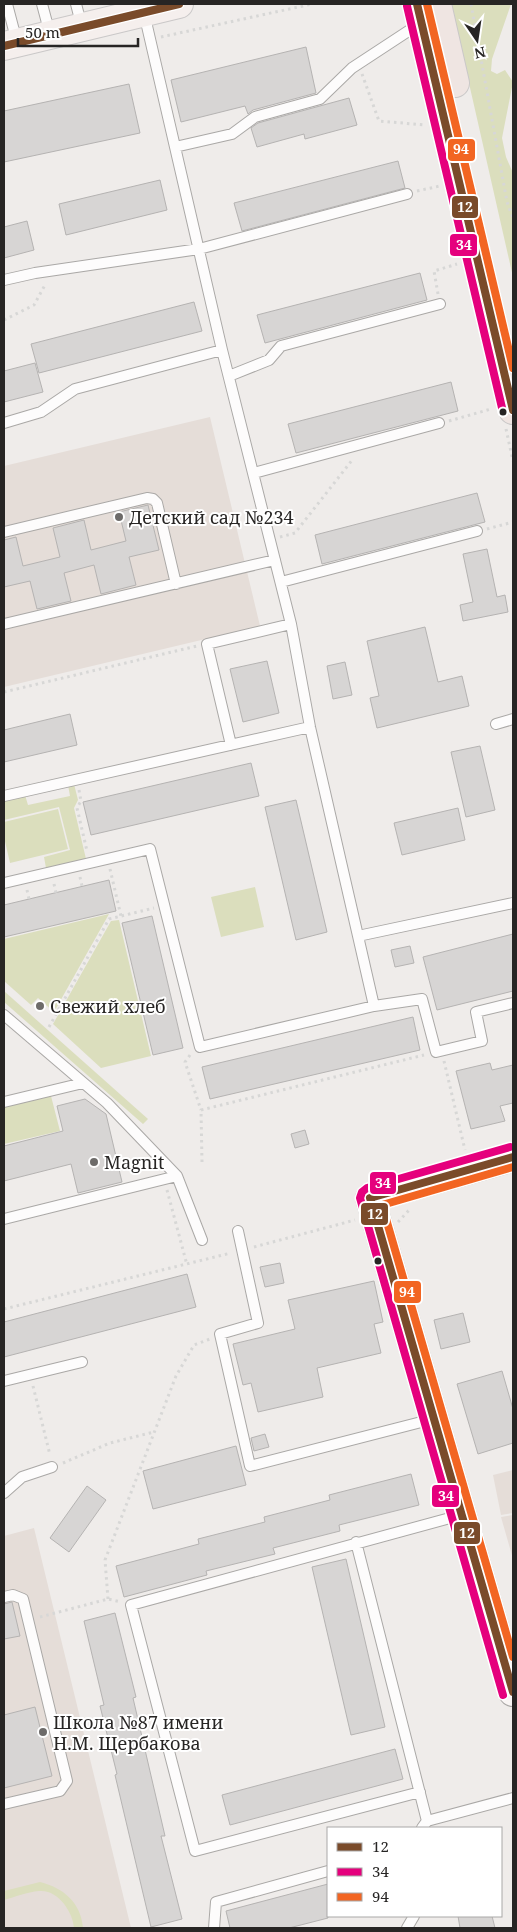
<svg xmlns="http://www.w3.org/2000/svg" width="517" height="1932" font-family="'Noto Serif',serif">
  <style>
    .built { fill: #e5ddd8 }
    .green { fill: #dbdebd }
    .building { fill: #d7d5d4; stroke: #b5b3b2 }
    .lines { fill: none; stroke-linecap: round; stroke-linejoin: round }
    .lane-casing { stroke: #aaa8a6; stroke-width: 12 }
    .secondary-casing { stroke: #aaa8a6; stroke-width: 30 }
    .primary-casing { stroke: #cac8c8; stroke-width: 30 }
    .highway-casing { stroke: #cac8c8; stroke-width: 30 }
    .path { stroke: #d7d7d6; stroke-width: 3; stroke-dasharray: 2.5 4; stroke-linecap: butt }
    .lane { stroke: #fdfcfc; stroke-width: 10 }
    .secondary { stroke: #f9f5f4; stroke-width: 28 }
    .primary { stroke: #f5efed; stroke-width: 28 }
    .highway { stroke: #efe5e2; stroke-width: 28 }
    .bus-1-casing { stroke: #fff; stroke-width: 11 }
    .bus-2-casing { stroke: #fff; stroke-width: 11 }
    .bus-3-casing { stroke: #fff; stroke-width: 11 }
    .bus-1 { stroke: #7a4b2a; stroke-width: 8 }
    .bus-2 { stroke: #e5007d; stroke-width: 8 }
    .bus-3 { stroke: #f26522; stroke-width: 8 }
    .bus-dot { fill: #272524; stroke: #fff; stroke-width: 2 }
    .poi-dot { fill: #6d6b69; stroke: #fff; stroke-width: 2 }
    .labels { text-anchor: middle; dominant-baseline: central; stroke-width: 4; stroke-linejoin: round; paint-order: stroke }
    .poi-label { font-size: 18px; fill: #272524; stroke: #fff; text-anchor: start }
    .line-badge { stroke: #fff; stroke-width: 2 }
    .badge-label { font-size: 14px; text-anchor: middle; font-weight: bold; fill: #fff }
  </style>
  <rect width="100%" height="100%" fill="#efecea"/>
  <path class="built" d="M 210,417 L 260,626 L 4,687 L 4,466 Z
    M 513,1470 L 513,1513 L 501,1515 L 493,1475 Z
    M 513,1515 L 513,1559 L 501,1517 Z
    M 34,1528 L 131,1928 L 4,1928 L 4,1536 Z"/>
  <path class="green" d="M 451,4 L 511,4 L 492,59 L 491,71 L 497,74 L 505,70 L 513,82 L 502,138 L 506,157 L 513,173 L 513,277 Z
    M 74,784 L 78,800 L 74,808 L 86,859 L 46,868 L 44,857 L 70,850 L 59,807 L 4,820 L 4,800 L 25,795 L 28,805 L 70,796 L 68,785 Z
    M 58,809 L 68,849 L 10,863 L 4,837 L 4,822 Z
    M 255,887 L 264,927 L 221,937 L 211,897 Z
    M 109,914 L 54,1012 L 38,998 L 31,1005 L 4,981 L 4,939 Z
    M 119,920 L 151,1056 L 101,1068 L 53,1024 L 111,921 Z
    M 4,991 L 148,1119 L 143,1124 L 4,1002 Z
    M 51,1096 L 60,1131 L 4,1144 L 4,1107 Z
    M 40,1882 C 64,1888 81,1903 83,1928 L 74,1928 C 73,1912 58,1889 39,1891 C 27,1892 15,1897 4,1900 L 4,1891 Z"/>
  <path class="building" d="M 306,47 L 316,93 L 253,110 L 248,114 L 245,106 L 181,122 L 171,80 Z
    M 129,84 L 140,133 L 4,162 L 4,111 Z
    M 349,98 L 357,125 L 305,139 L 304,134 L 257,147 L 251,128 L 258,123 Z
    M 398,161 L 405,188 L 242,231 L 234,203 Z
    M 160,180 L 167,210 L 66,235 L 59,204 Z
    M 27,221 L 34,250 L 4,258 L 4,227 Z
    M 420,273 L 427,300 L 265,343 L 257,315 Z
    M 194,302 L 202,331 L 39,373 L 31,344 Z
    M 35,363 L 43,392 L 4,402 L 4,371 Z
    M 451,382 L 458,411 L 296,453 L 288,424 Z
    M 477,493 L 485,522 L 322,564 L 315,535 Z
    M 148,505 L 159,550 L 129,557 L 136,585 L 101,594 L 94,565 L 64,573 L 71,601 L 37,609 L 30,581 L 4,587 L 4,540 L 16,537 L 23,566 L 60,557 L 53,528 L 84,520 L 91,550 L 126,541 L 119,512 Z
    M 487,549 L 497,597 L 505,595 L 508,612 L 463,621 L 460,605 L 473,602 L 463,554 Z
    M 425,627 L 438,682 L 462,676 L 469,706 L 377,728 L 370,698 L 379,696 L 367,641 Z
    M 267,661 L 279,713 L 243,722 L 230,669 Z
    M 345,662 L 352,695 L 333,699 L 327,666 Z
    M 70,714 L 77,745 L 4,762 L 4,730 Z
    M 480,746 L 495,810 L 466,817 L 451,752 Z
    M 251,763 L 259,796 L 91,835 L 83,802 Z
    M 296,800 L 327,932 L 296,940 L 265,807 Z
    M 458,808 L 465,840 L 402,855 L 394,823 Z
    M 109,880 L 116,911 L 4,937 L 4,905 Z
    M 152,916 L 183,1048 L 153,1055 L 122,923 Z
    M 513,934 L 513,991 L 437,1010 L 423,957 Z
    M 410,946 L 414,963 L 395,967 L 391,950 Z
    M 413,1017 L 420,1050 L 210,1099 L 202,1067 Z
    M 490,1063 L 492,1070 L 513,1065 L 513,1103 L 500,1106 L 505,1121 L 471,1129 L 456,1071 Z
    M 85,1099 L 106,1114 L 122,1182 L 78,1193 L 71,1164 L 4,1181 L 4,1146 L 63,1131 L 57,1106 Z
    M 305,1130 L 309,1144 L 295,1148 L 291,1134 Z
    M 280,1263 L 284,1283 L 265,1287 L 260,1267 Z
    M 187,1274 L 196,1307 L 4,1357 L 4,1322 Z
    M 374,1281 L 383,1322 L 374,1324 L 381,1353 L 317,1368 L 323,1397 L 258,1412 L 251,1383 L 243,1385 L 233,1344 L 295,1329 L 288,1300 Z
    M 463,1313 L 470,1342 L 441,1349 L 434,1320 Z
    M 502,1371 L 513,1409 L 513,1443 L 478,1454 L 457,1384 Z
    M 265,1434 L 269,1447 L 254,1451 L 251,1438 Z
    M 236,1446 L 246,1485 L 153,1509 L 143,1471 Z
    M 411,1474 L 419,1505 L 339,1525 L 340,1531 L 273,1548 L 275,1554 L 206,1571 L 207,1575 L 124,1597 L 116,1566 L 199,1544 L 198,1539 L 265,1522 L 264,1517 L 330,1500 L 329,1495 Z
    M 87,1486 L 106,1500 L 69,1552 L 50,1538 Z
    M 346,1559 L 385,1727 L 351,1735 L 312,1567 Z
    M 12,1602 L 20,1636 L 4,1639 L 4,1604 Z
    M 115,1613 L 136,1697 L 133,1698 L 165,1836 L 161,1836 L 182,1919 L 151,1927 L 115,1775 L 117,1774 L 100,1706 L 104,1705 L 84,1621 Z
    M 35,1707 L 52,1776 L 4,1788 L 4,1715 Z
    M 395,1749 L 403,1779 L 230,1825 L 222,1795 Z
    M 328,1884 L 328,1918 L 289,1928 L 230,1928 L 226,1911 Z
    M 458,1916 L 492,1916 L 495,1928 L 460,1928 Z"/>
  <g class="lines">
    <defs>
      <path id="lane" d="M 7,4 L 17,42
        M 42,4 L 50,34
        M 76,4 L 82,27
        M 144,13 L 222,350 L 291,624 L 310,727 L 358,936 L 513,903
        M 175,147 L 232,134 L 255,117 L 320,99 L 352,68 L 419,24
        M 4,280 L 35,273 L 199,249 L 407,194
        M 229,376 L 269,360 L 281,346 L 440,304
        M 4,423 L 41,412 L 75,389 L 222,350
        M 254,473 L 439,423
        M 4,532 L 147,498 L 153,499 L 157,503 L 176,584
        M 281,582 L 477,531
        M 4,624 L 275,560
        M 496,724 L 513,719
        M 231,745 L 207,644 L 291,624
        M 4,796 L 310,727
        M 4,883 L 150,849 L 200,1047 L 374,1006 L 358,936
        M 374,1006 L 422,999 L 436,1052 L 482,1041 L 476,1012 L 513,1003
        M 4,1015 L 107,1103 L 177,1176 L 202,1240
        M 4,1102 L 83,1083
        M 4,1219 L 177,1176
        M 238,1231 L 258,1323 L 220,1334 L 250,1466 L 433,1419
        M 4,1381 L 82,1362
        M 4,1493 L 22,1477 L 52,1467
        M 356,1542 L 427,1821
        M 4,1597 L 13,1595 L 23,1599 L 67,1781 L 60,1791 L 4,1804
        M 420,1792 L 195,1851 L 131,1605 L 461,1515
        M 422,1828 L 427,1821 L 513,1798
        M 214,1928 L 216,1902 L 328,1871
        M 407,1928 L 414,1916"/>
      <path id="secondary" d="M 513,1157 L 370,1198 L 513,1692"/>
      <path id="primary" d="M 4,46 L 179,4"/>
      <path id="highway" d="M 417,4 L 513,410
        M 437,4 L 455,83"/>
    </defs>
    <use href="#lane" class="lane-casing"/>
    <use href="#secondary" class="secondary-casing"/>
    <use href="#primary" class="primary-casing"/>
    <use href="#highway" class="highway-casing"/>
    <path class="path" d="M 471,4 L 507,202 L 513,218
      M 161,37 L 312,4
      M 362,74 L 379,121 L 425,125
      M 417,191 L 440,186
      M 438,294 L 434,271 L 457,264
      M 4,320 L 34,305 L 45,285
      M 449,421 L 491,409
      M 506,429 L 513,461
      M 487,529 L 513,522
      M 280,537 L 295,533 L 353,459
      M 4,692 L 197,646
      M 79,790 L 81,801 L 77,808 L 87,851
      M 110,869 L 121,916
      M 80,877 L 82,886
      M 54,884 L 56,893
      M 27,890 L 29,899
      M 49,1027 L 109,919 L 154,908
      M 190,1055 L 185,1062 L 201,1110
      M 444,1061 L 465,1150
      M 202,1162 L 201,1110 L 424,1055
      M 167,1190 L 187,1265
      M 398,1222 L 411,1208
      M 254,1247 L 355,1220
      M 4,1309 L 231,1253
      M 33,1386 L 50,1455
      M 63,1463 L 110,1443 L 154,1432
      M 108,1599 L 105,1560 L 176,1376 L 194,1345 L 210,1339
      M 40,1617 L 108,1599 L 121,1602"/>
    <use href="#lane" class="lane"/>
    <use href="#secondary" class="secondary"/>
    <use href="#primary" class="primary"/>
    <use href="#highway" class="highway"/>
    <defs>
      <path id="bus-1" d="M 417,4 L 513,410
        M 4,46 L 179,4
        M 513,1157 L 370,1198 L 513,1692"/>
      <path id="bus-2" d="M 407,6 L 503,412
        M 503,1695 L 360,1198 L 362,1192 L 367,1188 L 510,1147"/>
      <path id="bus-3" d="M 427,4 L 513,368
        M 513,1167 L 382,1205 L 513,1657"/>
    </defs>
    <use href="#bus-1" class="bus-1-casing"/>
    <use href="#bus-2" class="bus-2-casing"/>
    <use href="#bus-3" class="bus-3-casing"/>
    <use href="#bus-1" class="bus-1"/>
    <use href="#bus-2" class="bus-2"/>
    <use href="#bus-3" class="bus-3"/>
  </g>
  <g class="bus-dot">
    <circle cx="503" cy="412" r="4.5"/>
    <circle cx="378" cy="1261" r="4.5"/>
  </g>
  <g class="poi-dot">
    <circle cx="119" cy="517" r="5"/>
    <circle cx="40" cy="1006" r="5"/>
    <circle cx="94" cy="1162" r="5"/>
    <circle cx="43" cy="1732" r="5"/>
  </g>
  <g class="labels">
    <g class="poi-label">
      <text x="129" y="517">Детский сад №234</text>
      <text x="50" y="1006">Свежий хлеб</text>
      <text x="104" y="1162">Magnit</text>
      <text x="53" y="1722">Школа №87 имени<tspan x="53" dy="21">Н.М. Щербакова</tspan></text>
    </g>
  </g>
  <g class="line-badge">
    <rect x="447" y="138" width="29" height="24" rx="5" fill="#f26522"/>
    <rect x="451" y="195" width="28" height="24" rx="5" fill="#7a4b2a"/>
    <rect x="449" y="233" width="29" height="24" rx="5" fill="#e5007d"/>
    <rect x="369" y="1171" width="28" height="24" rx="5" fill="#e5007d"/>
    <rect x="360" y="1202" width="29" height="24" rx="5" fill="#7a4b2a"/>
    <rect x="393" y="1280" width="29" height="24" rx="5" fill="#f26522"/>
    <rect x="431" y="1484" width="29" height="24" rx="5" fill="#e5007d"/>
    <rect x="453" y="1521" width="28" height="24" rx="5" fill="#7a4b2a"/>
  </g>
  <g class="badge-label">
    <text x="461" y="154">94</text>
    <text x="465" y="212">12</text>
    <text x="464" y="250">34</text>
    <text x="383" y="1188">34</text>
    <text x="375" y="1219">12</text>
    <text x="407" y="1297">94</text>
    <text x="446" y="1501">34</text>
    <text x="467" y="1538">12</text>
  </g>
  <rect width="517" height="1932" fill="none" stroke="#272524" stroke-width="10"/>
  <rect x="327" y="1827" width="175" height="90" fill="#ffffff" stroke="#a9a8a7"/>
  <rect x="337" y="1843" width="25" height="8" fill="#7a4b2a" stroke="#a9a8a7"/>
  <text x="372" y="1852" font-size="15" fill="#272524">12</text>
  <rect x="337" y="1868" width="25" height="8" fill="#e5007d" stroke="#a9a8a7"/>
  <text x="372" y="1877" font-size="15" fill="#272524">34</text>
  <rect x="337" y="1893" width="25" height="8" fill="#f26522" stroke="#a9a8a7"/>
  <text x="372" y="1902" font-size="15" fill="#272524">94</text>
  <g transform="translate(477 40) rotate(167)" stroke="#ffffff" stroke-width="4" paint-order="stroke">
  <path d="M0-4L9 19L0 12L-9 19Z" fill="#272524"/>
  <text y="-8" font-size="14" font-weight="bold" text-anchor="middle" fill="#272524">N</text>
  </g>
  <path d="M18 38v8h120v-8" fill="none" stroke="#272524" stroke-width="2.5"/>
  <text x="25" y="38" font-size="15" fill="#272524" stroke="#ffffff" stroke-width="4" paint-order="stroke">50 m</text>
</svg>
